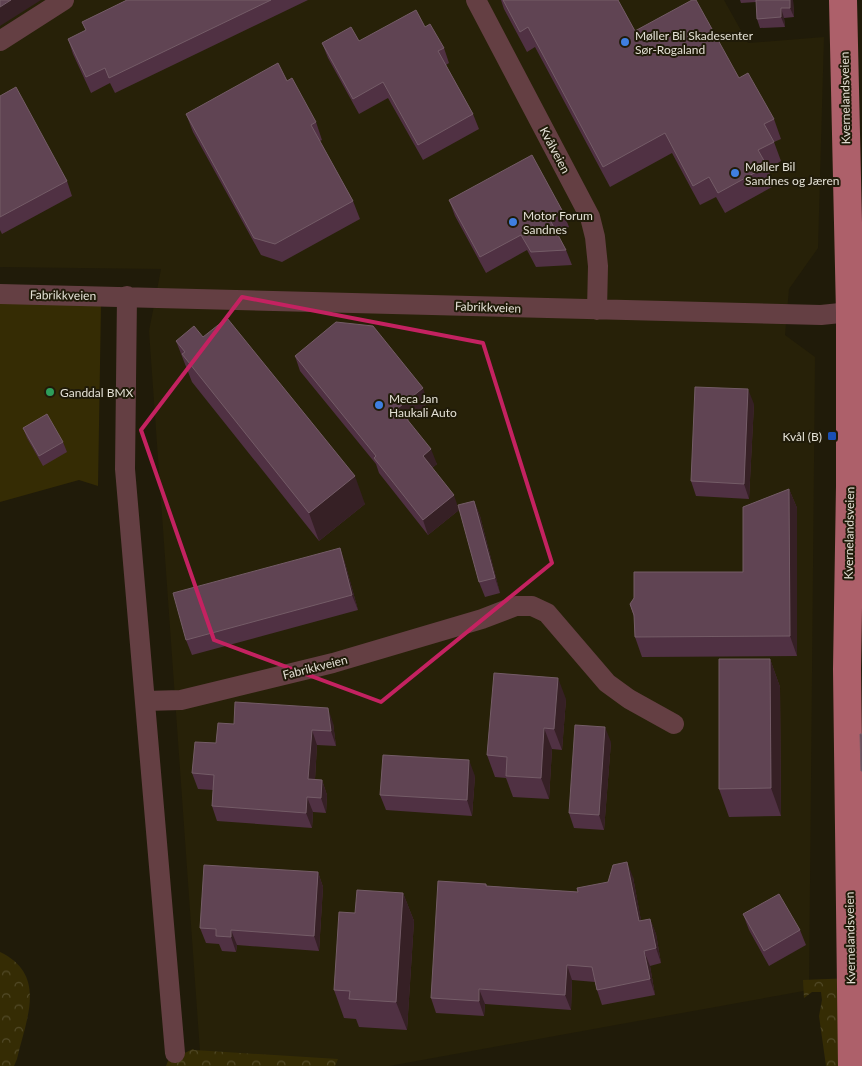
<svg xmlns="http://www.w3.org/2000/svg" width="862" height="1066" font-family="Lato,sans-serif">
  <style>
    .built { fill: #272108 }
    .forest { fill: url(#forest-crowns) }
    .garden { fill: #352c04 }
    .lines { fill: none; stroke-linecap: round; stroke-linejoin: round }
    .street { stroke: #643f43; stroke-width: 20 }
    .primary { stroke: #ad606a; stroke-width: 28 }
    .wall { fill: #503143 }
    .shaded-wall { fill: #362025 }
    .building { fill: #604453; stroke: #745c67 }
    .marked { fill: none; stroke: #c42261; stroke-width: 4; stroke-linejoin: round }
    .shop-dot { fill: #3f7fe0; stroke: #201b09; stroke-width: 2 }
    .leisure-dot { fill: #2e9e5b; stroke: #201b09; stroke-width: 2 }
    .transit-dot { fill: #1a4fb4; stroke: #201b09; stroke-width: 2 }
    .labels { text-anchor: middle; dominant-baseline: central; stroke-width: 4; stroke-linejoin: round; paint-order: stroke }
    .poi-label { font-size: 12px; fill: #e3e0d5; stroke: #201b09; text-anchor: start }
    .street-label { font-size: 12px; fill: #e3e0d5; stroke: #201b09 }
  </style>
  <defs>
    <pattern id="forest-crowns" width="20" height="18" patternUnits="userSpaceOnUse" patternTransform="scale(1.25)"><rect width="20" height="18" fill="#352c04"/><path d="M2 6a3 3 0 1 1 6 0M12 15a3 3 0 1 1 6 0" fill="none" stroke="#524a28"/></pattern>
  </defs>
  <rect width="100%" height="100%" fill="#201b09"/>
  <path class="built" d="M 0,0 L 724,0 L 748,43 L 824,37 L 818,248 L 789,289 L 785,335 L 815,357 L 809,990 L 389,1066 L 201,1066 L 149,331 L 161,269 L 0,267 Z"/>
  <path class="forest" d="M 0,952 C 48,975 26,1019 17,1059 L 14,1066 L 0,1066 Z
    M 853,978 L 862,1066 L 826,1066 L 819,1016 L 822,1000 L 821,992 L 812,992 L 804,998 L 803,980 Z
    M 193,1049 L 194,1050 L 338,1059 L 335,1066 L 166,1066 L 168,1061 Z"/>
  <path class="garden" d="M 0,300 L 101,304 L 98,486 L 79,480 L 0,502 Z"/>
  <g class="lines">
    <path class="street" d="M 476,0 L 590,217 L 595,237 L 598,266 L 597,310
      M 0,41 L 64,0
      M 0,294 L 821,315 L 850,312
      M 127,296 L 125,469 L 175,1053
      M 145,701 L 181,700 L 333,663 L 482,619 L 516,606 L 532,606 L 547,613 L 607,683 L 629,699 L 674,724"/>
    <path class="primary" d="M 843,0 L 850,312 L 850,486 L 847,669 L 852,1066"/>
  </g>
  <path class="wall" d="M 127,0 L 308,0 L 115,93 L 110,83 L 91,93 L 73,54 L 68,39 L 86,31 L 82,22 Z
    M 501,0 L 618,0 L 635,31 L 739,78 L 774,119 L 781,139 L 774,142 L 781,161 L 768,169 L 774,186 L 725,213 L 716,197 L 700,205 L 672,153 L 610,187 L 535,47 L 527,52 L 504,9 Z
    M 740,0 L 793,0 L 794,17 L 784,18 L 785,27 L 760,28 L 757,19 L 756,2 L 741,3 Z
    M 425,27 L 444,48 L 449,63 L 446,65 L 473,114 L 479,129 L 423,160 L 388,98 L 359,114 L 328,58 L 322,43 L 359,41 Z
    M 287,81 L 316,122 L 322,140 L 320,141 L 353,201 L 360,219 L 282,262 L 261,255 L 193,132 L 186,114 Z
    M 0,96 L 67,181 L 72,196 L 2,234 L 0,230 Z
    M 449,200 L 563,212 L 569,227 L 557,234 L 566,250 L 572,265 L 536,267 L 527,250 L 486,273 L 455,216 Z
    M 203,337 L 365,504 L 319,541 L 192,382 L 176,341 Z
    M 295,356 L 428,403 L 408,420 L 437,464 L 432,468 L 459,510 L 428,535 L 379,473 L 376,464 L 300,371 Z
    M 754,404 L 749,499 L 696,496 L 691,481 Z
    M 23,428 L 63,442 L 67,452 L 43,466 L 27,438 Z
    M 789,489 L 797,508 L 797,656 L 642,657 L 635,637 L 634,617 L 630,604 L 743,572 Z
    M 474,501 L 480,516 L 500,593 L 485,597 L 479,582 Z
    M 340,548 L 345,563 L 358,610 L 192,655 L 186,640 Z
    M 770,659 L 780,687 L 781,816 L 729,817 L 719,789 Z
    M 566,699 L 562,750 L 552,749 L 549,799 L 513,797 L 506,778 L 495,777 L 487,755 Z
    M 333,723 L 336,746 L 317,745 L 315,780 L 322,780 L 327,795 L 326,813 L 313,812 L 312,828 L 217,821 L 212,806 L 213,790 L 198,789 L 192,773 L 216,743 L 234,724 Z
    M 611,742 L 604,830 L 574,828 L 569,813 Z
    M 475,776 L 472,816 L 386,810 L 380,795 Z
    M 318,872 L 323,887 L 319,951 L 237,945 L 236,952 L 222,951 L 219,944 L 206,943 L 200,928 Z
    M 633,877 L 641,921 L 650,919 L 656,934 L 661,963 L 650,966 L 655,995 L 602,1005 L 597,990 L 595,982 L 572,980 L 571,1010 L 485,1004 L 484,1016 L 436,1013 L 431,998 L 486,884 L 487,886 L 578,892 L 608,882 Z
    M 403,893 L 414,921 L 407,1030 L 359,1027 L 356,1019 L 344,1018 L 334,990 L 355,913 Z
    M 743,914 L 800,930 L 806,945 L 769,966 L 749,930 Z"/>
  <path class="shaded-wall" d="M 11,0 L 41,0 L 0,26 L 0,7 Z
    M 790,0 L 793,0 L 794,17 L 790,8 Z
    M 781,8 L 784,18 L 785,27 L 781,17 Z
    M 423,388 L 428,403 L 404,423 L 398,408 Z
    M 748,389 L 754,404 L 749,499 L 744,484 Z
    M 431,449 L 437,464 L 428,471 L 423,456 Z
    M 355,476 L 365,504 L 319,541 L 309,513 Z
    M 789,489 L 797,508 L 797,656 L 790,636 Z
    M 454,495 L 459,510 L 428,535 L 423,520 Z
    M 474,501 L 480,516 L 500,593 L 495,578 Z
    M 340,548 L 345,563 L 358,610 L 352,595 Z
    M 770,659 L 780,687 L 781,816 L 771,788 Z
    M 558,678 L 566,699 L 562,750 L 554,729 Z
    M 328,708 L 333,723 L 336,746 L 331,731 Z
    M 605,727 L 611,742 L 604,830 L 599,815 Z
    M 544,728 L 552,749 L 549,799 L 541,778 Z
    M 312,730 L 317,745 L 314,794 L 308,779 Z
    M 469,760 L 475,776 L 472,816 L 467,800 Z
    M 322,780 L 327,795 L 326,813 L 321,798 Z
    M 307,797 L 313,812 L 312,828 L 306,813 Z
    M 627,862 L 633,877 L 644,936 L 639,921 Z
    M 318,872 L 323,887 L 319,951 L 314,936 Z
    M 403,893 L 414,921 L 407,1030 L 396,1002 Z
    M 650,919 L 656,934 L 661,963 L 656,948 Z
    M 231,930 L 237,945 L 236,952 L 231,937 Z
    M 644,951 L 650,966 L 655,995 L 650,979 Z
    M 567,965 L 572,980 L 571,1010 L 565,995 Z
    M 479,989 L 485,1004 L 484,1016 L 479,1001 Z"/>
  <path class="building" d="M 0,0 L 11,0 L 0,7 Z
    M 127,0 L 271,0 L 109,78 L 105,68 L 86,77 L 68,39 L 86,30 L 82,22 Z
    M 503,0 L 618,0 L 635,31 L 692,0 L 696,0 L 739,78 L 748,73 L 774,119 L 764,124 L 774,142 L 758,150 L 767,166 L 718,193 L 709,177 L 693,186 L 665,133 L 603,167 L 528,27 L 520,32 Z
    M 756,0 L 790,0 L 790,8 L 781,8 L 781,17 L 757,19 Z
    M 416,10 L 425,27 L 430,24 L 444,48 L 438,51 L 473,114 L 418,145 L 383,82 L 353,99 L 322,43 L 351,27 L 359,41 Z
    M 278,63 L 287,81 L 292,78 L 316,122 L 311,125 L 353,201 L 275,244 L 254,238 L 186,114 Z
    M 16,87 L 67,181 L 0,217 L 0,96 Z
    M 532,155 L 563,212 L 550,220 L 566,250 L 531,252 L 521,235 L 480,257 L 449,200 Z
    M 227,318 L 355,476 L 309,513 L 182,354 L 185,352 L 176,341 L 194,326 L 203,337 Z
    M 336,322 L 373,326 L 423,388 L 398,408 L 431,449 L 423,456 L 454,495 L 423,520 L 374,458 L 376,456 L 295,356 Z
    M 695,387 L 748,389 L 744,484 L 691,481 Z
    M 47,414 L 63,442 L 39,456 L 23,428 Z
    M 789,489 L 790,636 L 635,637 L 634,615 L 630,604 L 634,598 L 634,572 L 743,572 L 743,507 Z
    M 474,501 L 495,578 L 479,582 L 458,505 Z
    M 340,548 L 352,595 L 186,640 L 173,593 Z
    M 719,659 L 770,659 L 771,788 L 719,789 Z
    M 494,673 L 558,678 L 554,729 L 544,728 L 541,778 L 506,776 L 507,757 L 487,755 Z
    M 235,702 L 328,708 L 331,731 L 312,730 L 308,779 L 322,780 L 321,798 L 307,797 L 306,813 L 212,806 L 214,775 L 192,773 L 195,742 L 216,743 L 218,723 L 234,724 Z
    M 575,725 L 605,727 L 599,815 L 569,813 Z
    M 860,734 L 862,734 L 862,771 L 861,771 Z
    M 383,755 L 469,760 L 467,800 L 380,795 Z
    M 627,862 L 639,921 L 650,919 L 656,948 L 644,951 L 650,979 L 597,990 L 592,967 L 567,965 L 565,995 L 479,989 L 479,1001 L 431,998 L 438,881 L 486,884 L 486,886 L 578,892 L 577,888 L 608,882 L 613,865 Z
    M 204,865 L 318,872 L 314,936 L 231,930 L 231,937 L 216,936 L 216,929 L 200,928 Z
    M 357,890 L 403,893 L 396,1002 L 349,999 L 350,991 L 334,990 L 339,912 L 355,913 Z
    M 779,894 L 800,930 L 764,951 L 743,914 Z"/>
  <path class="marked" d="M 242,297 L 483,343 L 552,563 L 381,702 L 214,640 L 141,430 Z"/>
  <g class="shop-dot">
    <circle cx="625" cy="42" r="5"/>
    <circle cx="735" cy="173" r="5"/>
    <circle cx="513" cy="222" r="5"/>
    <circle cx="379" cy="405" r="5"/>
  </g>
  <circle class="leisure-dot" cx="50" cy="392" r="5"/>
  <rect class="transit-dot" x="827" y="431" width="10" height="10" rx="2.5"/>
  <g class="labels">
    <g class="poi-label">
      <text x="635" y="35">Møller Bil Skadesenter<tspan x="635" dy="14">Sør-Rogaland</tspan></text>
      <text x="745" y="166">Møller Bil<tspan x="745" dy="14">Sandnes og Jæren</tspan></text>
      <text x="523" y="215">Motor Forum<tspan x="523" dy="14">Sandnes</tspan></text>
      <text x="60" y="392">Ganddal BMX</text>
      <text x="389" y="398">Meca Jan<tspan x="389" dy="14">Haukali Auto</tspan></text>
      <text x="822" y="436" text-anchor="end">Kvål (B)</text>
    </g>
    <g class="street-label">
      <text transform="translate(845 98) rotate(-91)">Kvernelandsveien</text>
      <text transform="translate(555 150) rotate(62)">Kvålveien</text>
      <text transform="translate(63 295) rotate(1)">Fabrikkveien</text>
      <text transform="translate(488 307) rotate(2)">Fabrikkveien</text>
      <text transform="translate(849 533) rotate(-89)">Kvernelandsveien</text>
      <text transform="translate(315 667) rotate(-14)">Fabrikkveien</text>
      <text transform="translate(850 938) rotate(-91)">Kvernelandsveien</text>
    </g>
  </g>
</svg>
